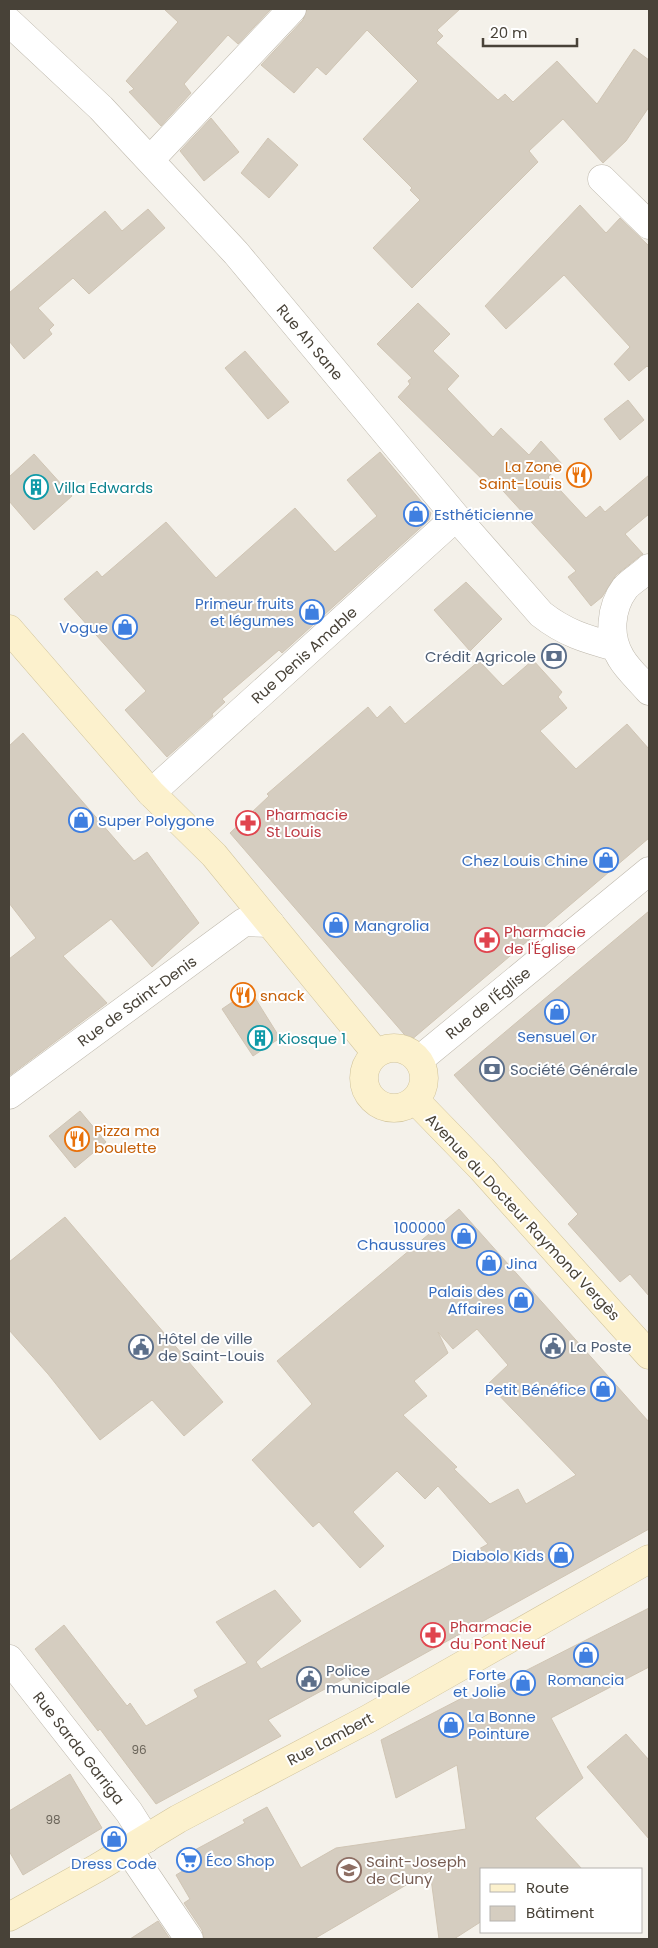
<svg xmlns="http://www.w3.org/2000/svg" width="658" height="1948" font-family="Poppins,sans-serif">
  <style>
    .building { fill: #d5cdc0; stroke: #d0c5b4; fill-rule: evenodd }
    .lines { fill: none; stroke-linecap: round; stroke-linejoin: round }
    .street-casing { stroke: #bfb9ad; stroke-width: 29 }
    .secondary-casing { stroke: #d1c49c; stroke-width: 29 }
    .street { stroke: #fff; stroke-width: 28 }
    .secondary { stroke: #fcf1cd; stroke-width: 28 }
    .labels { text-anchor: middle; dominant-baseline: central; stroke-width: 4; stroke-linejoin: round; paint-order: stroke }
    .number-label { font-size: 12px; fill: #6b655a }
    .street-label { font-size: 15px; fill: #484238; stroke: #fff }
    .food-label { font-size: 15px; fill: #c56008; stroke: #fff; text-anchor: start }
    .culture-label { font-size: 15px; fill: #0d838f; stroke: #fff; text-anchor: start }
    .shop-label { font-size: 15px; fill: #366cbe; stroke: #fff; text-anchor: end }
    .service-label { font-size: 15px; fill: #4e5e75; stroke: #fff; text-anchor: start }
    .health-label { font-size: 15px; fill: #be3a42; stroke: #fff; text-anchor: start }
    .education-label { font-size: 15px; fill: #785e54; stroke: #fff; text-anchor: start }
  </style>
  <rect width="100%" height="100%" fill="#f4f1ea"/>
  <path class="building" d="M 164,9 L 271,9 L 238,44 L 228,35 L 184,84 L 191,93 L 161,126 L 129,92 L 134,89 L 126,81 L 178,22 Z
    M 307,9 L 460,9 L 437,30 L 443,36 L 436,43 L 498,100 L 505,94 L 513,102 L 557,61 L 597,104 L 634,49 L 649,60 L 649,107 L 626,141 L 603,163 L 563,119 L 529,151 L 538,162 L 412,288 L 373,248 L 420,200 L 410,190 L 412,188 L 363,139 L 418,81 L 367,30 L 326,75 L 317,67 L 294,93 L 261,65 L 303,20 Z
    M 211,118 L 239,152 L 204,181 L 180,151 Z
    M 268,138 L 298,165 L 269,198 L 241,173 Z
    M 580,205 L 606,233 L 620,218 L 649,246 L 649,368 L 647,366 L 629,381 L 614,364 L 630,347 L 564,275 L 506,329 L 485,306 Z
    M 148,209 L 165,228 L 89,294 L 73,278 L 38,308 L 54,325 L 49,330 L 52,334 L 24,359 L 9,341 L 9,293 L 105,211 L 122,231 Z
    M 418,303 L 450,334 L 433,351 L 459,376 L 447,389 L 493,437 L 501,428 L 529,455 L 541,441 L 562,464 L 548,477 L 586,518 L 600,506 L 605,512 L 649,475 L 649,514 L 625,534 L 643,554 L 616,575 L 602,597 L 591,606 L 568,577 L 576,571 L 494,481 L 489,486 L 398,397 L 410,384 L 408,381 L 412,378 L 377,344 Z
    M 245,351 L 289,402 L 268,419 L 225,368 Z
    M 628,400 L 644,420 L 620,440 L 604,419 Z
    M 380,452 L 431,513 L 429,520 L 282,653 L 279,650 L 222,699 L 225,702 L 212,714 L 213,716 L 167,757 L 125,710 L 146,691 L 64,599 L 97,571 L 102,577 L 166,522 L 216,578 L 295,508 L 335,552 L 377,516 L 347,480 Z
    M 34,454 L 72,496 L 34,530 L 9,501 L 9,477 Z
    M 466,582 L 502,619 L 470,651 L 434,610 Z
    M 533,660 L 562,692 L 558,697 L 567,708 L 540,731 L 576,769 L 627,724 L 649,749 L 649,838 L 410,1041 L 230,833 L 269,796 L 267,794 L 368,707 L 377,718 L 390,706 L 405,724 L 479,661 L 503,686 Z
    M 23,733 L 134,861 L 147,852 L 199,923 L 152,967 L 111,919 L 63,956 L 107,1003 L 9,1076 L 9,959 L 36,938 L 9,903 L 9,746 Z
    M 649,911 L 649,1296 L 630,1274 L 620,1282 L 568,1224 L 578,1214 L 454,1075 Z
    M 250,990 L 280,1038 L 253,1056 L 222,1009 Z
    M 80,1111 L 106,1142 L 75,1168 L 49,1136 Z
    M 459,1209 L 649,1422 L 649,1529 L 359,1690 L 347,1677 L 268,1720 L 281,1736 L 156,1804 L 100,1729 L 98,1731 L 35,1649 L 64,1625 L 127,1706 L 130,1703 L 146,1726 L 198,1697 L 194,1690 L 247,1663 L 216,1622 L 275,1590 L 301,1621 L 256,1662 L 261,1669 L 488,1544 L 438,1486 L 425,1499 L 397,1471 L 353,1512 L 384,1546 L 360,1568 L 319,1522 L 313,1527 L 252,1460 L 312,1404 L 277,1361 ZM 477,1329 L 508,1365 L 488,1384 L 576,1475 L 526,1504 L 518,1489 L 490,1504 L 454,1469 L 457,1467 L 403,1415 L 427,1396 L 414,1381 L 448,1353 L 438,1332 L 453,1349 Z
    M 65,1217 L 223,1402 L 184,1436 L 152,1400 L 100,1440 L 48,1374 L 9,1330 L 9,1262 Z
    M 649,1608 L 649,1667 L 551,1718 L 583,1778 L 535,1818 L 582,1869 L 482,1869 L 482,1921 L 454,1939 L 439,1939 L 430,1871 L 314,1939 L 204,1939 L 202,1930 L 184,1903 L 190,1899 L 176,1875 L 186,1869 L 180,1858 L 245,1823 L 243,1820 L 267,1807 L 301,1868 L 336,1848 L 466,1829 L 457,1765 L 396,1798 L 381,1740 L 468,1695 L 468,1700 Z
    M 626,1734 L 649,1760 L 649,1839 L 587,1767 Z
    M 70,1774 L 102,1828 L 23,1875 L 9,1851 L 9,1811 Z
    M 158,1921 L 170,1939 L 130,1939 Z"/>
  <g class="lines">
    <defs>
      <path id="street" d="M 9,22 L 101,108 L 236,253 L 456,517 L 541,614 C 565,633 586,639 615,647
        M 150,160 L 292,9
        M 602,179 L 649,225
        M 649,568 C 642,575 631,581 625,588 C 610,608 608,637 621,658 C 628,670 640,680 649,691
        M 151,793 L 456,517
        M 419,1060 L 649,871
        M 9,1095 L 244,922 L 270,923
        M 9,1659 L 129,1812 L 146,1839
        M 128,1849 L 189,1939"/>
      <path id="secondary" d="M 9,629 L 151,793 L 214,855 L 376,1053
        M364 1078a30 30 0 1 1 60 0a30 30 0 1 1-60 0Z
        M 415,1100 L 482,1169 L 649,1355
        M 9,1917 L 97,1868 L 178,1819 L 368,1719 L 649,1559"/>
    </defs>
    <use href="#street" class="street-casing"/>
    <use href="#secondary" class="secondary-casing"/>
    <use href="#street" class="street"/>
    <use href="#secondary" class="secondary"/>
  </g>
  <defs>
    <symbol id="restaurant-ring" viewBox="-11 -11 22 22"><circle r="9.5" fill="#fff" stroke="#e8710a" stroke-width="1.5"/><path d="M-5-6h1v4h1v-4h1v4h1v-4h1v5L-1.5 .5V6h-2V.5L-5-1ZM5-6V6H3V1.5H1.5Q1.5-4 5-6Z" fill="#e8710a"/></symbol>
    <symbol id="building-ring" viewBox="-11 -11 22 22"><circle r="9.5" fill="#fff" stroke="#0f9aa8" stroke-width="1.5"/><path d="M-4-6H4V6H1V3H-1V6H-4ZM-2.5-4.3h1.7v1.8h-1.7ZM.8-4.3h1.7v1.8H.8ZM-2.5-1h1.7V.8h-1.7ZM.8-1h1.7V.8H.8Z" fill="#0f9aa8"/></symbol>
    <symbol id="shop-ring" viewBox="-11 -11 22 22"><circle r="9.5" fill="#fff" stroke="#3f7fe0" stroke-width="1.5"/><path d="M-5-2.5h2.3a2.7 3.5 0 0 1 5.4 0H5L5.5 6h-11ZM-1.5-2.5h3a1.5 2.3 0 0 0-3 0Z" fill="#3f7fe0"/></symbol>
    <symbol id="bank-ring" viewBox="-11 -11 22 22"><circle r="9.5" fill="#fff" stroke="#5c6f8a" stroke-width="1.5"/><path d="M-6-4H6V4H-6ZM0-2.3a2.3 2.3 0 1 0 0 4.6a2.3 2.3 0 1 0 0-4.6Z" fill="#5c6f8a"/></symbol>
    <symbol id="pharmacy-ring" viewBox="-11 -11 22 22"><circle r="9.5" fill="#fff" stroke="#e0444e" stroke-width="1.5"/><path d="M-2-6h4v4h4v4h-4v4h-4v-4h-4v-4h4Z" fill="#e0444e"/></symbol>
    <symbol id="civic-ring" viewBox="-11 -11 22 22"><circle r="9.5" fill="#fff" stroke="#5c6f8a" stroke-width="1.5"/><path d="M-.6-6.5H3V-4.5H.6V-3L4-1V1h2V6H-6V1h2V-1L-.6-3ZM-1.2 2.5V6h2.4V2.5Z" fill="#5c6f8a"/></symbol>
    <symbol id="supermarket-ring" viewBox="-11 -11 22 22"><circle r="9.5" fill="#fff" stroke="#3f7fe0" stroke-width="1.5"/><path d="M-6-5.5h2.5l.6 2H6L4.5 2H-2.5L-4.4-4H-6ZM-1.5 3.2a1.3 1.3 0 1 0 .1 0ZM3 3.2a1.3 1.3 0 1 0 .1 0Z" fill="#3f7fe0"/></symbol>
    <symbol id="school-ring" viewBox="-11 -11 22 22"><circle r="9.5" fill="#fff" stroke="#8d6e63" stroke-width="1.5"/><path d="M0-5L7-2L0 1L-7-2ZM-4 1L0 2.5L4 1V4Q0 6-4 4Z" fill="#8d6e63"/></symbol>
  </defs>
  <g fill-rule="evenodd">
    <use href="#restaurant-ring" x="565" y="461" width="28" height="28"/>
    <use href="#building-ring" x="22" y="473" width="28" height="28"/>
    <use href="#shop-ring" x="402" y="500" width="28" height="28"/>
    <use href="#shop-ring" x="298" y="598" width="28" height="28"/>
    <use href="#shop-ring" x="111" y="613" width="28" height="28"/>
    <use href="#bank-ring" x="540" y="642" width="28" height="28"/>
    <use href="#shop-ring" x="67" y="806" width="28" height="28"/>
    <use href="#pharmacy-ring" x="234" y="809" width="28" height="28"/>
    <use href="#shop-ring" x="592" y="846" width="28" height="28"/>
    <use href="#shop-ring" x="322" y="911" width="28" height="28"/>
    <use href="#pharmacy-ring" x="473" y="926" width="28" height="28"/>
    <use href="#restaurant-ring" x="229" y="981" width="28" height="28"/>
    <use href="#shop-ring" x="543" y="998" width="28" height="28"/>
    <use href="#building-ring" x="246" y="1024" width="28" height="28"/>
    <use href="#bank-ring" x="478" y="1055" width="28" height="28"/>
    <use href="#restaurant-ring" x="63" y="1125" width="28" height="28"/>
    <use href="#shop-ring" x="450" y="1222" width="28" height="28"/>
    <use href="#shop-ring" x="475" y="1249" width="28" height="28"/>
    <use href="#shop-ring" x="507" y="1286" width="28" height="28"/>
    <use href="#civic-ring" x="539" y="1332" width="28" height="28"/>
    <use href="#civic-ring" x="127" y="1333" width="28" height="28"/>
    <use href="#shop-ring" x="589" y="1375" width="28" height="28"/>
    <use href="#shop-ring" x="547" y="1541" width="28" height="28"/>
    <use href="#pharmacy-ring" x="419" y="1621" width="28" height="28"/>
    <use href="#shop-ring" x="572" y="1641" width="28" height="28"/>
    <use href="#civic-ring" x="295" y="1665" width="28" height="28"/>
    <use href="#shop-ring" x="509" y="1669" width="28" height="28"/>
    <use href="#shop-ring" x="437" y="1711" width="28" height="28"/>
    <use href="#shop-ring" x="100" y="1825" width="28" height="28"/>
    <use href="#supermarket-ring" x="175" y="1846" width="28" height="28"/>
    <use href="#school-ring" x="335" y="1856" width="28" height="28"/>
  </g>
  <g class="labels">
    <g class="number-label">
      <text x="139" y="1749">96</text>
      <text x="53" y="1819">98</text>
    </g>
    <g class="street-label">
      <text transform="translate(310 342) rotate(50)">Rue Ah Sane</text>
      <text transform="translate(304 655) rotate(-42)">Rue Denis Amable</text>
      <text transform="translate(137 1001) rotate(-36)">Rue de Saint-Denis</text>
      <text transform="translate(488 1003) rotate(-39)">Rue de l'Église</text>
      <text transform="translate(523 1217) rotate(47)">Avenue du Docteur Raymond Vergès</text>
      <text transform="translate(330 1739) rotate(-28)">Rue Lambert</text>
      <text transform="translate(79 1748) rotate(52)">Rue Sarda Garriga</text>
    </g>
    <g class="food-label">
      <text x="562" y="466" text-anchor="end">La Zone<tspan x="562" dy="17">Saint-Louis</tspan></text>
      <text x="260" y="995">snack</text>
      <text x="94" y="1130">Pizza ma<tspan x="94" dy="17">boulette</tspan></text>
    </g>
    <g class="culture-label">
      <text x="54" y="487">Villa Edwards</text>
      <text x="278" y="1038">Kiosque 1</text>
    </g>
    <g class="shop-label">
      <text x="434" y="514" text-anchor="start">Esthéticienne</text>
      <text x="294" y="603">Primeur fruits<tspan x="294" dy="17">et légumes</tspan></text>
      <text x="108" y="627">Vogue</text>
      <text x="98" y="820" text-anchor="start">Super Polygone</text>
      <text x="588" y="860">Chez Louis Chine</text>
      <text x="354" y="925" text-anchor="start">Mangrolia</text>
      <text x="557" y="1036" text-anchor="middle">Sensuel Or</text>
      <text x="446" y="1227">100000<tspan x="446" dy="17">Chaussures</tspan></text>
      <text x="506" y="1263" text-anchor="start">Jina</text>
      <text x="504" y="1291">Palais des<tspan x="504" dy="17">Affaires</tspan></text>
      <text x="586" y="1389">Petit Bénéfice</text>
      <text x="544" y="1555">Diabolo Kids</text>
      <text x="506" y="1674">Forte<tspan x="506" dy="17">et Jolie</tspan></text>
      <text x="586" y="1679" text-anchor="middle">Romancia</text>
      <text x="468" y="1716" text-anchor="start">La Bonne<tspan x="468" dy="17">Pointure</tspan></text>
      <text x="206" y="1860" text-anchor="start">Éco Shop</text>
      <text x="114" y="1863" text-anchor="middle">Dress Code</text>
    </g>
    <g class="service-label">
      <text x="536" y="656" text-anchor="end">Crédit Agricole</text>
      <text x="510" y="1069">Société Générale</text>
      <text x="158" y="1338">Hôtel de ville<tspan x="158" dy="17">de Saint-Louis</tspan></text>
      <text x="570" y="1346">La Poste</text>
      <text x="326" y="1670">Police<tspan x="326" dy="17">municipale</tspan></text>
    </g>
    <g class="health-label">
      <text x="266" y="814">Pharmacie<tspan x="266" dy="17">St Louis</tspan></text>
      <text x="504" y="931">Pharmacie<tspan x="504" dy="17">de l'Église</tspan></text>
      <text x="450" y="1626">Pharmacie<tspan x="450" dy="17">du Pont Neuf</tspan></text>
    </g>
    <g class="education-label">
      <text x="366" y="1861">Saint-Joseph<tspan x="366" dy="17">de Cluny</tspan></text>
    </g>
  </g>
  <rect width="658" height="1948" fill="none" stroke="#484238" stroke-width="20"/>
  <rect x="480" y="1868" width="162" height="65" fill="#ffffff" stroke="#b6b3af"/>
  <rect x="490" y="1884" width="25" height="8" fill="#fcf1cd" stroke="#b6b3af"/>
  <text x="526" y="1893" font-size="15" fill="#484238">Route</text>
  <rect x="490" y="1906" width="25" height="15" fill="#d5cdc0" stroke="#b6b3af"/>
  <text x="526" y="1918" font-size="15" fill="#484238">Bâtiment</text>
  <path d="M483 38v8h94v-8" fill="none" stroke="#484238" stroke-width="2.5"/>
  <text x="490" y="38" font-size="15" fill="#484238" stroke="#ffffff" stroke-width="4" paint-order="stroke">20 m</text>
</svg>
